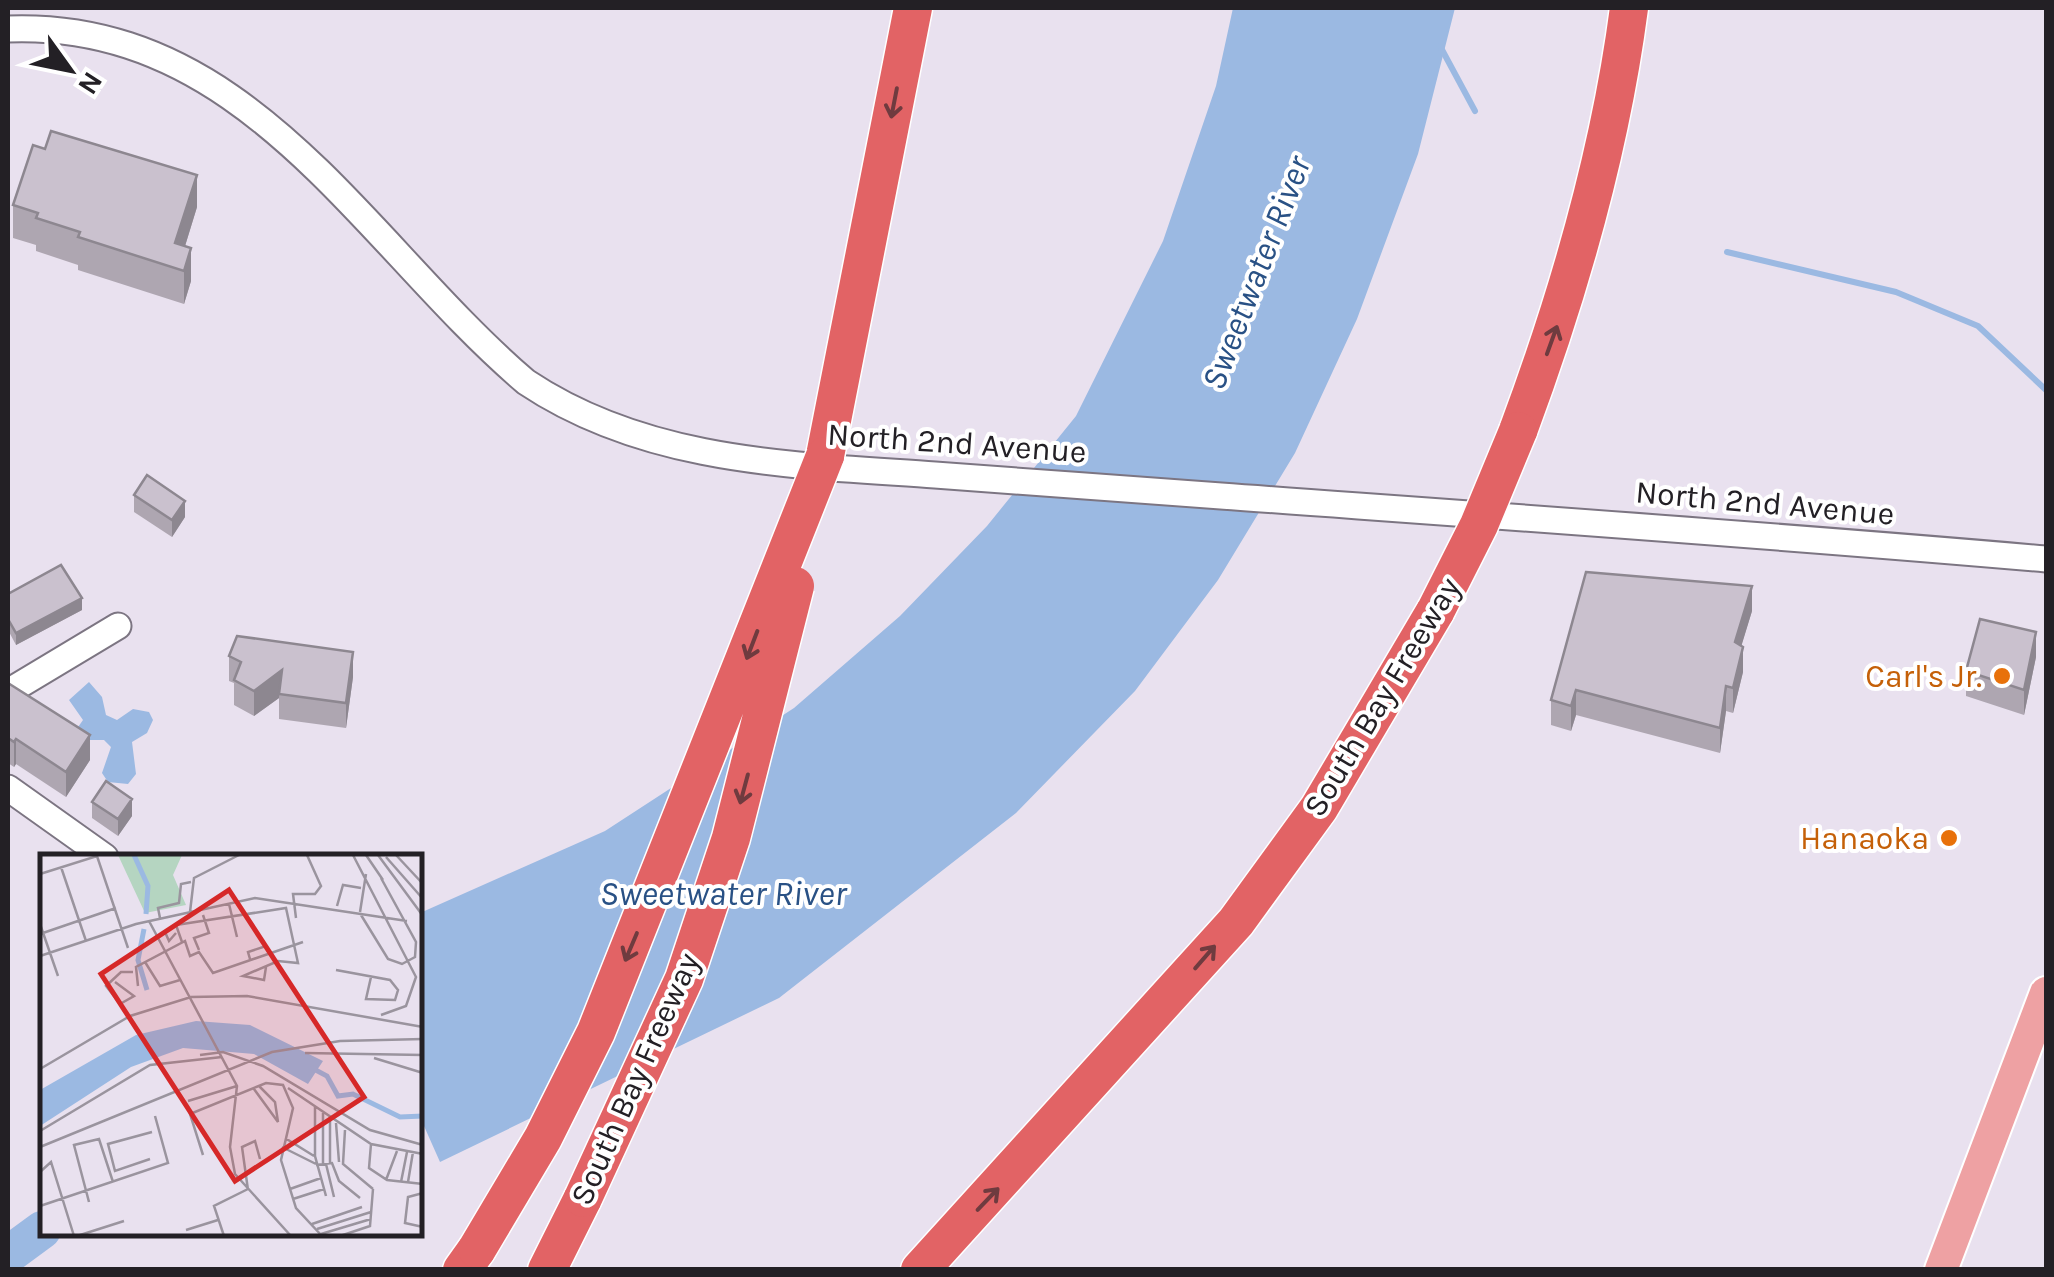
<svg xmlns="http://www.w3.org/2000/svg" width="2054" height="1277" font-family="Karla,sans-serif">
  <style>
    .water { fill: #9bb9e2 }
    .lines { fill: none; stroke-linecap: round; stroke-linejoin: round }
    .stream { stroke: #9bb9e2; stroke-width: 6 }
    .river { stroke: #9bb9e2; stroke-width: 38 }
    .minor-casing { stroke: #7c7582; stroke-width: 29 }
    .major-casing { stroke: #fff; stroke-width: 36 }
    .highway-casing { stroke: #fff; stroke-width: 41 }
    .minor { stroke: #fff; stroke-width: 25 }
    .major { stroke: #eea1a3; stroke-width: 32 }
    .highway { stroke: #e26365; stroke-width: 38 }
    .highway-bridge-casing { stroke: #fff; stroke-width: 41; stroke-linecap: butt }
    .highway-bridge { stroke: #e26365; stroke-width: 38 }
    .wall { fill: #aea6b1 }
    .shaded-wall { fill: #8d8790 }
    .building { fill: #cac1ce; stroke: #8d8790; stroke-width: 2.5 }
    .oneway { stroke: #6f3b3f }
    .food-dot { fill: #e8710a; stroke: #fff; stroke-width: 4 }
    .labels { text-anchor: middle; dominant-baseline: central; stroke-width: 8; stroke-linejoin: round; paint-order: stroke }
    .street-label { font-size: 32px; fill: #232025; stroke: #fff }
    .food-label { font-size: 32px; fill: #c56008; stroke: #fff; text-anchor: end }
    .water-label { font-size: 35px; font-style: italic; fill: #295185; stroke: #fff }
    .inset-river { fill: none; stroke: #9bb9e2; stroke-width: 5 }
    .inset-road { fill: none; stroke: #9a949e; stroke-width: 2.5 }
    .view { fill: #d62828; fill-opacity: 0.15; stroke: #d62828; stroke-width: 5 }
    .inset-edge { fill: none; stroke: #232025; stroke-width: 5 }
  </style>
  <rect width="100%" height="100%" fill="#e9e1ef"/>
  <path class="water" d="M 1233,8 L 1455,8 L 1418,154 L 1357,319 L 1295,453 L 1218,580 L 1135,691 L 1016,813 L 779,998 L 440,1162 L 420,1117 L 420,913 L 605,831 L 794,708 L 900,616 L 987,526 L 1076,416 L 1163,241 L 1216,86 Z
    M 89,682 L 102,697 L 106,715 L 117,720 L 133,709 L 149,712 L 153,720 L 147,733 L 132,742 L 136,774 L 128,784 L 108,782 L 102,773 L 111,747 L 104,740 L 82,740 L 76,730 L 83,720 L 69,700 Z"/>
  <g class="lines">
    <path class="stream" d="M 1440,46 L 1475,111
      M 1727,252 L 1896,292 L 1978,326 L 2046,390"/>
    <path class="river" d="M 8,1255 L 42,1230"/>
    <defs>
      <path id="minor" d="M 8,29 C 249,20 364,244 526,382 C 647,463 794,465 935,475 C 1030,482 1126,489 1221,496 C 1496,516 1771,535 2046,559
        M 8,692 L 118,626
        M 8,788 L 105,857"/>
      <path id="major" d="M 1941,1270 L 2046,993"/>
      <path id="highway" d="M 1518,431 C 1569,294 1610,153 1629,8
        M 825,456 L 913,8
        M 462,1270 L 477,1249
        M 547,1270 L 583,1198
        M 920,1270 L 1236,922 L 1319,808 L 1436,610"/>
    </defs>
    <use href="#minor" class="minor-casing"/>
    <use href="#major" class="major-casing"/>
    <use href="#highway" class="highway-casing"/>
    <use href="#minor" class="minor"/>
    <use href="#major" class="major"/>
    <use href="#highway" class="highway"/>
    <defs>
      <path id="highway-bridge" d="M 1436,610 L 1479,525 L 1518,431
        M 583,1198 L 684,979 L 731,838 L 795,586
        M 477,1249 L 543,1138 L 596,1032 L 825,456"/>
    </defs>
    <use href="#highway-bridge" class="highway-bridge-casing"/>
    <use href="#highway-bridge" class="highway-bridge"/>
  </g>
  <path class="wall" d="M 13,205 L 197,207 L 185,246 L 191,281 L 184,304 L 78,270 L 78,265 L 36,251 L 36,245 L 13,238 Z
    M 134,495 L 185,517 L 172,537 L 134,512 Z
    M 8,594 L 82,610 L 16,645 L 8,630 Z
    M 1752,611 L 1741,646 L 1743,672 L 1733,713 L 1726,711 L 1720,753 L 1576,715 L 1571,731 L 1551,725 L 1551,700 Z
    M 229,656 L 353,677 L 346,728 L 279,719 L 279,698 L 254,716 L 234,705 L 234,683 L 229,681 Z
    M 2036,657 L 2024,715 L 1966,696 L 1966,671 Z
    M 8,683 L 90,760 L 66,797 L 16,764 L 14,767 L 8,763 Z
    M 92,802 L 132,816 L 118,836 L 92,818 Z"/>
  <path class="shaded-wall" d="M 197,175 L 197,207 L 178,269 L 175,243 Z
    M 191,248 L 191,281 L 184,304 L 184,271 Z
    M 185,501 L 185,517 L 172,537 L 172,520 Z
    M 1752,586 L 1752,611 L 1735,667 L 1735,642 Z
    M 82,598 L 82,610 L 16,645 L 16,633 Z
    M 2036,632 L 2036,657 L 2024,715 L 2024,690 Z
    M 1743,647 L 1743,672 L 1733,713 L 1733,688 Z
    M 353,652 L 353,677 L 346,728 L 346,703 Z
    M 282,670 L 279,698 L 254,716 L 254,691 Z
    M 1726,686 L 1726,711 L 1720,753 L 1720,728 Z
    M 1576,690 L 1576,715 L 1571,731 L 1571,706 Z
    M 90,735 L 90,760 L 66,797 L 66,772 Z
    M 16,739 L 16,764 L 14,767 L 14,742 Z
    M 132,799 L 132,816 L 118,836 L 118,819 Z"/>
  <path class="building" d="M 51,131 L 197,175 L 175,243 L 191,248 L 184,271 L 78,237 L 80,232 L 36,218 L 38,213 L 13,205 L 33,145 L 45,149 Z
    M 147,475 L 185,501 L 172,520 L 134,495 Z
    M 61,565 L 82,598 L 16,633 L 8,619 L 8,594 Z
    M 1586,572 L 1752,586 L 1735,642 L 1743,647 L 1733,688 L 1726,686 L 1720,728 L 1576,690 L 1571,706 L 1551,700 Z
    M 1980,619 L 2036,632 L 2024,690 L 1966,671 Z
    M 237,636 L 353,652 L 346,703 L 279,694 L 282,670 L 254,691 L 234,680 L 241,662 L 229,656 Z
    M 8,683 L 90,735 L 66,772 L 16,739 L 14,742 L 8,738 Z
    M 106,781 L 132,799 L 118,819 L 92,802 Z"/>
  <defs><path id="oneway-shaft" d="M-6 0H5M1.5-3L5.5 0L1.5 3" fill="none" stroke-width="1.6" stroke-linecap="round" stroke-linejoin="round" transform="scale(2.5)"/></defs>
  <g class="oneway">
    <use href="#oneway-shaft" transform="translate(894 103) rotate(101)"/>
    <use href="#oneway-shaft" transform="translate(1552 340) rotate(-70)"/>
    <use href="#oneway-shaft" transform="translate(752 645) rotate(111)"/>
    <use href="#oneway-shaft" transform="translate(744 789) rotate(105)"/>
    <use href="#oneway-shaft" transform="translate(631 947) rotate(113)"/>
    <use href="#oneway-shaft" transform="translate(1205 957) rotate(-49)"/>
    <use href="#oneway-shaft" transform="translate(988 1199) rotate(-46)"/>
  </g>
  <g class="food-dot">
    <circle cx="2002" cy="676" r="10"/>
    <circle cx="1949" cy="838" r="10"/>
  </g>
  <g class="labels">
    <g class="street-label">
      <text transform="translate(957 443) rotate(4)">North 2nd Avenue</text>
      <text transform="translate(1765 503) rotate(5)">North 2nd Avenue</text>
      <text transform="translate(1382 697) rotate(-59)">South Bay Freeway</text>
      <text transform="translate(635 1079) rotate(-66)">South Bay Freeway</text>
    </g>
    <g class="food-label">
      <text x="1982" y="676">Carl's Jr.</text>
      <text x="1929" y="838">Hanaoka</text>
    </g>
    <g class="water-label">
      <text transform="translate(1256 273) rotate(-69)">Sweetwater River</text>
      <text x="723" y="893">Sweetwater River</text>
    </g>
  </g>
  <g transform="translate(40 854)">
    <rect width="382" height="382" fill="#e9e1ef"/>
    <path d="M 78,1 L 142,1 L 133,21 L 146,51 L 105,59 Z" fill="#b5d5c1"/>
    <path d="M 156,167 L 210,171 L 283,207 L 268,230 L 214,200 L 143,194 L 91,213 L 0,272 L 0,236 L 96,181 Z" fill="#9bb9e2"/>
    <path class="inset-river" d="M 94,1 L 108,32 L 106,60M 104,75 L 98,106 L 107,136M 270,213 L 287,222 L 298,242 L 313,240 L 360,263 L 383,262"/>
    <path class="inset-road" d="M 313,1 L 376,123 L 366,152 L 341,161M 326,1 L 343,26M 338,1 L 383,62M 356,1 L 383,30M 346,3 L 383,45M 21,13 L 46,87M 0,20 L 57,2 L 88,94M 189,50 L 197,83M 297,52 L 303,31 L 321,34M 150,58 L 154,24 L 199,1M 320,58 L 326,20M 321,61 L 348,105 L 362,110 L 375,103 L 376,88 L 341,24M 120,64 L 118,54 L 139,49 L 141,30 L 151,28M 256,64 L 253,40 L 275,40 L 281,32 L 267,1M 109,67 L 197,232 L 190,293 L 195,320 L 251,382M 0,70 L 18,122M 136,71 L 125,78 L 129,87 L 136,79M 0,80 L 76,54M 142,88 L 136,71 L 246,54 L 258,109 L 238,107 L 203,122 L 224,126 L 226,113M 159,96 L 154,84 L 169,79 L 163,61M 0,102 L 96,70 L 215,44 L 367,67M 210,105 L 208,98 L 226,92 L 229,99M 105,108 L 120,132 L 140,126M 296,116 L 350,126 L 358,136 L 355,146 L 326,145 L 331,123M 75,128 L 94,142 L 80,150 L 66,132 L 81,118 L 93,118M 98,132 L 96,113 L 145,87 L 150,102 L 159,98 L 173,119 L 263,88M 265,199 L 383,201M 160,201 L 183,198 L 223,212 L 330,276 L 383,291M 334,204 L 383,219M 0,215 L 90,162 L 151,143 L 207,142 L 383,173M 248,234 L 331,290 L 383,300M 214,235 L 238,268 L 235,248 L 219,232M 148,247 L 197,232M 275,252 L 275,302 L 286,342M 283,257 L 283,310M 296,269 L 299,308M 305,276 L 303,310 L 333,335M 0,277 L 110,211 L 182,203M 245,284 L 274,302M 331,290 L 329,314 L 347,326 L 383,330M 0,293 L 232,198 L 300,187 L 383,185M 242,293 L 276,310M 163,301 L 150,260 L 226,229 L 243,231 L 253,254 L 241,306 L 256,354 L 282,382M 110,305 L 75,317 L 68,290 L 112,278M 290,309 L 290,265M 286,310 L 294,343M 276,311 L 292,309 L 299,327 L 320,344M 0,318 L 11,308 L 34,382M 346,326 L 357,297M 361,328 L 367,298M 368,328 L 373,298M 250,335 L 281,324M 208,336 L 202,293 L 215,287 L 220,305M 383,339 L 368,343 L 365,369 L 383,373M 253,345 L 284,335M 49,348 L 34,291 L 59,285 L 73,328M 0,352 L 128,309 L 115,262M 272,370 L 322,353M 277,375 L 331,358M 146,376 L 178,366M 281,380 L 331,365M 37,382 L 84,367M 184,382 L 174,352 L 208,335M 300,382 L 330,372 L 333,335"/>
    <path class="view" d="M 189,36 L 324,243 L 195,327 L 61,120 Z"/>
    <rect width="382" height="382" class="inset-edge"/>
  </g>
  <rect width="2054" height="1277" fill="none" stroke="#232025" stroke-width="20"/>
  <g transform="translate(70 70) rotate(123)" stroke="#ffffff" stroke-width="8" paint-order="stroke">
  <path d="M0-8L18 38L0 25L-18 38Z" fill="#232025"/>
  <text y="-15" font-size="28" font-weight="bold" text-anchor="middle" fill="#232025">N</text>
  </g>
</svg>
